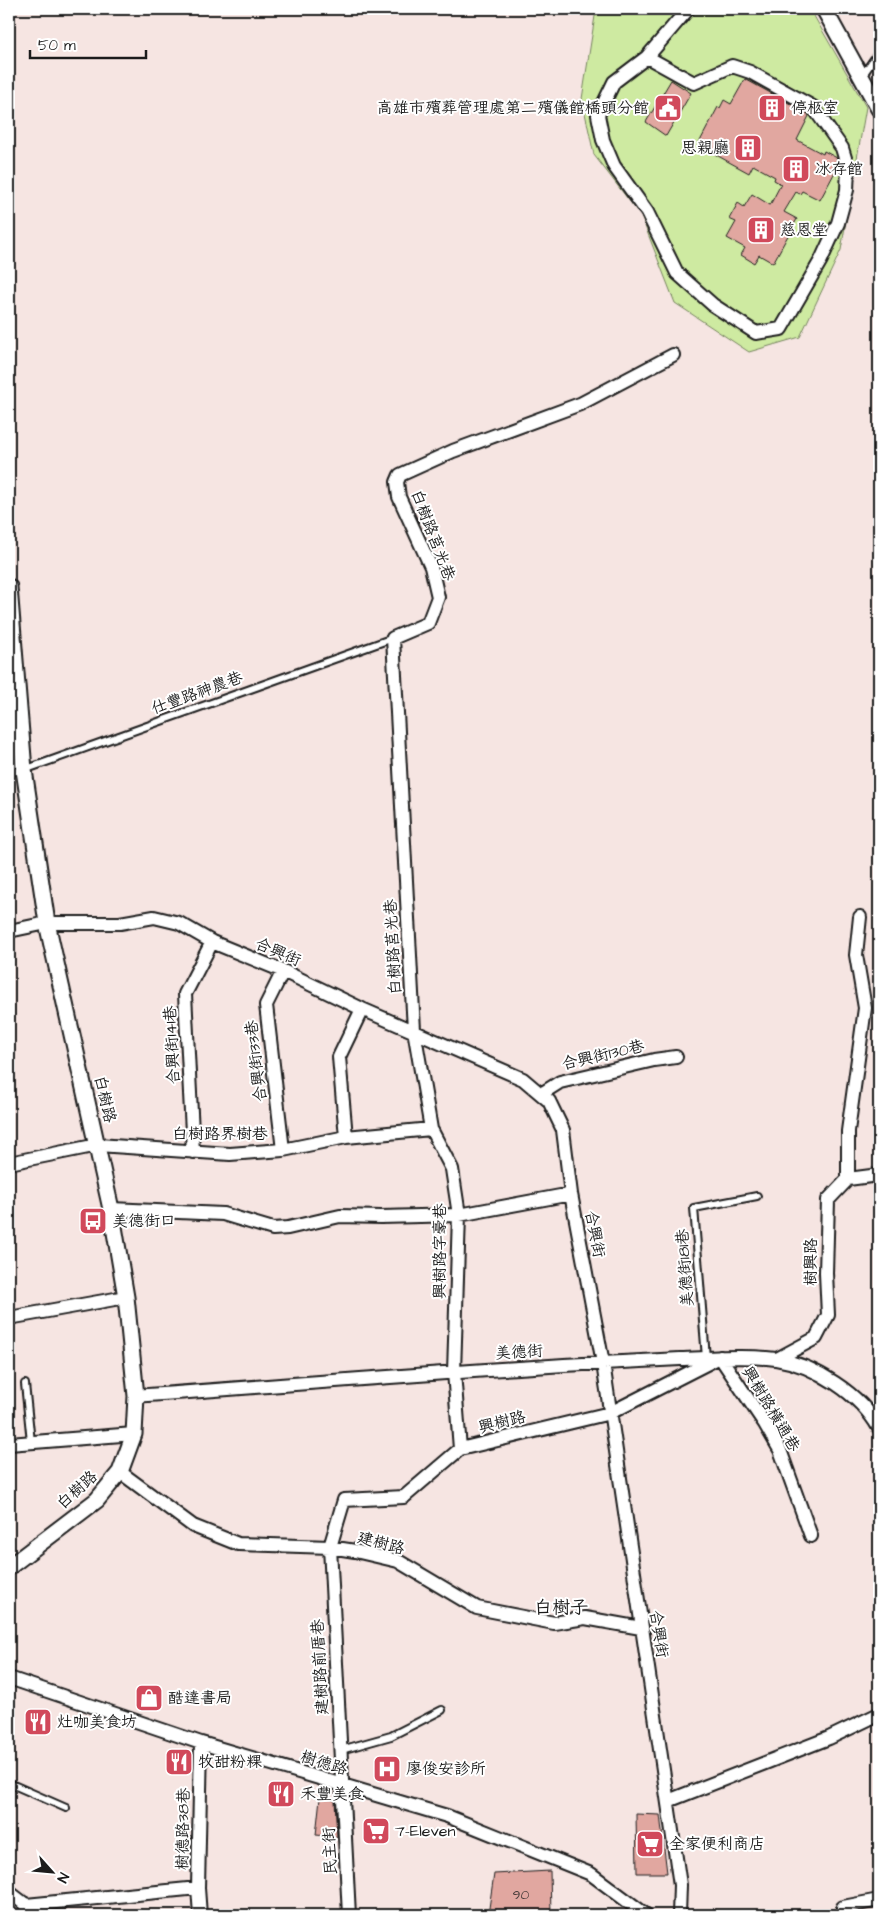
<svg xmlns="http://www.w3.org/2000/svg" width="888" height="1924" font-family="'Architects Daughter','LXGW WenKai TC',sans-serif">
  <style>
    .green { fill: #ceeaa1; stroke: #75835e }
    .building { fill: #e1a7a0; stroke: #1c1c1c }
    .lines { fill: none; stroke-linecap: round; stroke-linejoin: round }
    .service-casing { stroke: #1c1c1c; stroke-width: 10 }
    .minor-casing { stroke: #1c1c1c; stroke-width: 16 }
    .tertiary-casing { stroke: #1c1c1c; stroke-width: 19 }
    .service { stroke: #fff; stroke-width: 6 }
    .minor { stroke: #fff; stroke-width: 12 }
    .tertiary { stroke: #fff; stroke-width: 15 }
    .labels { text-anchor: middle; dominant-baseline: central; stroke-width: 4; stroke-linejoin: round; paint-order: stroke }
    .number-label { font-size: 14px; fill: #4d3f3d }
    .poi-label { font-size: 16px; fill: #1c1c1c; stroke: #fff; text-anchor: start }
    .street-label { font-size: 16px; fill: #1c1c1c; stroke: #fff }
    .neighbourhood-label { font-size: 18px; fill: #1c1c1c; stroke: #fff }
  </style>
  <rect width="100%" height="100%" fill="#f6e5e2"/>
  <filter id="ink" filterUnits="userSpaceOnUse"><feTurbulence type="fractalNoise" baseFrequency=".02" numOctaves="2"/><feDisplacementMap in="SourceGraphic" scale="10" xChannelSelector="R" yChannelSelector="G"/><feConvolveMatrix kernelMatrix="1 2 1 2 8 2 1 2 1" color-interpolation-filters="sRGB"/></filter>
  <g filter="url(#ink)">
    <path class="green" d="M 604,9 L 658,9 L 664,12 L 667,9 L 810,9 L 866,107 L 841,250 L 800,337 L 749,352 L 675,303 L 641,216 L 594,155 L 582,99 L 595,16 Z"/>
    <path class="building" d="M 745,79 L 807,113 L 809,116 L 797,140 L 823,154 L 824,151 L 837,158 L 837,160 L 832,170 L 835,172 L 820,200 L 802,191 L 800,194 L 796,192 L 784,212 L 797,219 L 773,263 L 759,255 L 754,263 L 741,255 L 745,248 L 727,238 L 736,222 L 729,219 L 738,203 L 744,207 L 752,194 L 770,205 L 781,184 L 774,180 L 775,177 L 753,165 L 749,173 L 698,145 L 718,107 L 720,108 L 724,100 L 731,104 Z
      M 671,80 L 691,93 L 666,136 L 646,122 Z
      M 320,1798 L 335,1800 L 337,1837 L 316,1835 Z
      M 636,1814 L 660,1815 L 667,1873 L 637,1873 Z
      M 550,1871 L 551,1915 L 488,1915 L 494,1874 Z"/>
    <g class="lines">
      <defs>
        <path id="service" d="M 862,76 L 879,52
          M 9,772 L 24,770 L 393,638
          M 706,1358 L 694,1208 L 757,1196
          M 25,1384 L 31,1442
          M 341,1750 L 391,1736 L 442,1710
          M 9,1783 L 66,1808"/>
        <path id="minor" d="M 647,57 L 694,83 L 732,66 L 750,72 L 813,107 L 842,148 L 848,168 L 847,190 L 838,223 L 821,260 L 781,329 L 756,333 L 713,305 L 677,273 L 647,212 L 614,166 L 603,140 L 598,115 L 614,82 L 647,57 L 688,9
          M 9,931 L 47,923 L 120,923 L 154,917 L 179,923 L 212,942 L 283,971 L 362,1009 L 523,1079 L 549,1101 L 563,1130 L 571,1194 L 603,1363 L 680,1885 L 679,1915
          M 283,971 L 266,1005 L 283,1150
          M 541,1094 L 560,1082 L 654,1060 L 676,1057
          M 346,1137 L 339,1057 L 362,1009
          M 193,1152 L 185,994 L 212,942
          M 9,1163 L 98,1145 L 230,1154 L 283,1150 L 346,1137 L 431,1129
          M 848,1179 L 848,1131 L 865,1008 L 856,955 L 860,917
          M 111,1209 L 223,1214 L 273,1229 L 288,1228 L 340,1216 L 381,1217 L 459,1215 L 571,1194
          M 9,1318 L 126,1297
          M 777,1359 L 816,1338 L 828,1315 L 826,1273 L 828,1200 L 848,1179 L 879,1175
          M 136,1396 C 279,1385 421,1374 564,1365 C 603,1363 641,1361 680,1359 C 711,1358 745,1355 776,1359 C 815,1365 860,1394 879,1428
          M 9,1444 L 134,1434
          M 460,1449 L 454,1372 L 459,1215 L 452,1169 L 431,1129 L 414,1030 L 393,638 L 428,623 L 438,597 L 431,567 L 399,497 L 397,482 L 400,475 L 453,451 L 580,404 L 673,355
          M 120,1472 L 193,1526 L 238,1544 L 330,1547 L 355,1551 L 398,1561 L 477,1608 L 554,1623 L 585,1618 L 641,1628
          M 9,1678 L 201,1743 L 447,1816 L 591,1874 L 646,1915
          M 668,1801 L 829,1738 L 879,1714
          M 9,1892 L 26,1905 L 198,1888
          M 843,1907 L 879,1900
          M 200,1915 L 198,1888 L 201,1743
          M 349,1915 L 330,1547 L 344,1500 L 404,1497 L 460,1449 L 610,1413 L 720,1357 L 765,1424 L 780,1450 L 811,1536"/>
        <path id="tertiary" d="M 824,9 L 879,109
          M 9,587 L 24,770 L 47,923 L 111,1209 L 126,1297 L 136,1396 L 134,1434 L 120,1472 L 97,1500 L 9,1567"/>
      </defs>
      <use href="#service" class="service-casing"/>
      <use href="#minor" class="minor-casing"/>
      <use href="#tertiary" class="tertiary-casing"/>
      <use href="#service" class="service"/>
      <use href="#minor" class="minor"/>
      <use href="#tertiary" class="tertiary"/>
    </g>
  </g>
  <defs>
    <symbol id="civic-square" viewBox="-11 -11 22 22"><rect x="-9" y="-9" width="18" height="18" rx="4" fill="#d1495b" stroke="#fff"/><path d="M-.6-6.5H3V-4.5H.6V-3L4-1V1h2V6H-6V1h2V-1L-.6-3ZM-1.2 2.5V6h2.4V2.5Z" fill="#fff"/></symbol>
    <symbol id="building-square" viewBox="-11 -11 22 22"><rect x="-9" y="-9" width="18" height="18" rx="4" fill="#d1495b" stroke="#fff"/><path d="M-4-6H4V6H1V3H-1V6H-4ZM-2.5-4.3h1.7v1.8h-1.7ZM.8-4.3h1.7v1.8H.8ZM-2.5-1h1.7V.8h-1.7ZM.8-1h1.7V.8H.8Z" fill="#fff"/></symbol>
    <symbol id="bus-square" viewBox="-11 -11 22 22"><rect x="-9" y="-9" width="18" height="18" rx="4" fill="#d1495b" stroke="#fff"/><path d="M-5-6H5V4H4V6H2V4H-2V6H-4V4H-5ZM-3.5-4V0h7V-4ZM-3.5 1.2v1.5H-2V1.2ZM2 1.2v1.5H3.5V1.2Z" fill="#fff"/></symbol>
    <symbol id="shop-square" viewBox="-11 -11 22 22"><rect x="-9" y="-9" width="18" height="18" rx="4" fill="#d1495b" stroke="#fff"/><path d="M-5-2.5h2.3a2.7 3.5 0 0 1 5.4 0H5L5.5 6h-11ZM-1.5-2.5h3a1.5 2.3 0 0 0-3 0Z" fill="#fff"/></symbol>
    <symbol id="restaurant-square" viewBox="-11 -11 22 22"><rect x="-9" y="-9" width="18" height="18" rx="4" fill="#d1495b" stroke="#fff"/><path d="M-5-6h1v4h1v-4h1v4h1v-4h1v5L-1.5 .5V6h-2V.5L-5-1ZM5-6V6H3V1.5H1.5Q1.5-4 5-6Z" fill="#fff"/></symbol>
    <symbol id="hospital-square" viewBox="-11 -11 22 22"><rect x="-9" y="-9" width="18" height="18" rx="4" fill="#d1495b" stroke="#fff"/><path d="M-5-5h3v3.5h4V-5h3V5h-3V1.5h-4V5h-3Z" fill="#fff"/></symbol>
    <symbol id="supermarket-square" viewBox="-11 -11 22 22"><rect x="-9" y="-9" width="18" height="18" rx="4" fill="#d1495b" stroke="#fff"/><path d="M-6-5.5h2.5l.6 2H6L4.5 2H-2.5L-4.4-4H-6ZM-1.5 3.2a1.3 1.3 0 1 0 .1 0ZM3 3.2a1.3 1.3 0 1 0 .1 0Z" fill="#fff"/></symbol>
  </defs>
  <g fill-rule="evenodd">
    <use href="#civic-square" x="652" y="92" width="32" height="32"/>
    <use href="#building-square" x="756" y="92" width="32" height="32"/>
    <use href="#building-square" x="732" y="132" width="32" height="32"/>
    <use href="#building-square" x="780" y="153" width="32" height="32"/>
    <use href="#building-square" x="745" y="214" width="32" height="32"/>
    <use href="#bus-square" x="77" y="1205" width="32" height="32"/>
    <use href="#shop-square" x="133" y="1682" width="32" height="32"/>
    <use href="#restaurant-square" x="22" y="1706" width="32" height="32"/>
    <use href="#restaurant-square" x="163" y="1746" width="32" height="32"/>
    <use href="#hospital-square" x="371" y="1753" width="32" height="32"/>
    <use href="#restaurant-square" x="265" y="1778" width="32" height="32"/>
    <use href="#supermarket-square" x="360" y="1815" width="32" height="32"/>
    <use href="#supermarket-square" x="634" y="1828" width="32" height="32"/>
  </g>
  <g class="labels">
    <g class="number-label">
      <text x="521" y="1895">90</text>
    </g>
    <g class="poi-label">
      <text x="649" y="108" text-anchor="end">高雄市殯葬管理處第二殯儀館橋頭分館</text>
      <text x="791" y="108">停柩室</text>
      <text x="729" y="148" text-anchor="end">思親廳</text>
      <text x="815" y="169">冰存館</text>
      <text x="780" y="230">慈恩堂</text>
      <text x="112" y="1221">美德街口</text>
      <text x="168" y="1698">酷達書局</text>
      <text x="57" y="1722">灶咖美食坊</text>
      <text x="198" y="1762">牧甜粉粿</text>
      <text x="406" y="1769">廖俊安診所</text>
      <text x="300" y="1794">禾豐美食</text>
      <text x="395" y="1831">7-Eleven</text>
      <text x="669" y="1844">全家便利商店</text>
    </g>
    <g class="street-label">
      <text transform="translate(433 535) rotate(69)">白樹路莒光巷</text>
      <text transform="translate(197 693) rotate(-20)">仕豐路神農巷</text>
      <text transform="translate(393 947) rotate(-93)">白樹路莒光巷</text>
      <text transform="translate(278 952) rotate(23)">合興街</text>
      <text transform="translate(172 1045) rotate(-93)">合興街141巷</text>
      <text transform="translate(603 1055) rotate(-13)">合興街130巷</text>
      <text transform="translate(256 1061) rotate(-97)">合興街133巷</text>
      <text transform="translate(105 1099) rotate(77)">白樹路</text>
      <text x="220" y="1134">白樹路界樹巷</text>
      <text transform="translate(595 1234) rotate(79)">合興街</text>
      <text transform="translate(440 1251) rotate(-90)">興樹路字豪巷</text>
      <text transform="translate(811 1262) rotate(-90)">樹興路</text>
      <text transform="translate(685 1268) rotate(-94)">美德街181巷</text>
      <text transform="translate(519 1352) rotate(-3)">美德街</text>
      <text transform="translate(771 1409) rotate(59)">興樹路橫通巷</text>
      <text transform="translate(502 1422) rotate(-14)">興樹路</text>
      <text transform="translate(77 1490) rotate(-42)">白樹路</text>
      <text transform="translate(381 1543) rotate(15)">建樹路</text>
      <text transform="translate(659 1634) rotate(81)">合興街</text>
      <text transform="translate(320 1667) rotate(-93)">建樹路前厝巷</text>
      <text transform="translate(324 1763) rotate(17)">樹德路</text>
      <text transform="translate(183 1829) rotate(-89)">樹德路38巷</text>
      <text transform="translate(330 1851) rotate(-93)">民主街</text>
    </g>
    <g class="neighbourhood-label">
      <text x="561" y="1607">白樹子</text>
    </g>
  </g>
  <rect width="888" height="1924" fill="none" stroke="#fff" stroke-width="30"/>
  <rect x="15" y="15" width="858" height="1894" fill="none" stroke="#1c1c1c" stroke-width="2" filter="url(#ink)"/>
  <g transform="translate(52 1872) rotate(117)" stroke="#ffffff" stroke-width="4" paint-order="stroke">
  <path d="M0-4L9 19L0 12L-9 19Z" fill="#1c1c1c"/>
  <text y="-8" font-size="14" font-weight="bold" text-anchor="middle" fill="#1c1c1c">N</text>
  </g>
  <path d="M30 50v8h116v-8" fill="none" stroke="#1c1c1c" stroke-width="2.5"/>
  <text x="38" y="50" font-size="15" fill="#1c1c1c" stroke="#ffffff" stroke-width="4" paint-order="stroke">50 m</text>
</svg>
